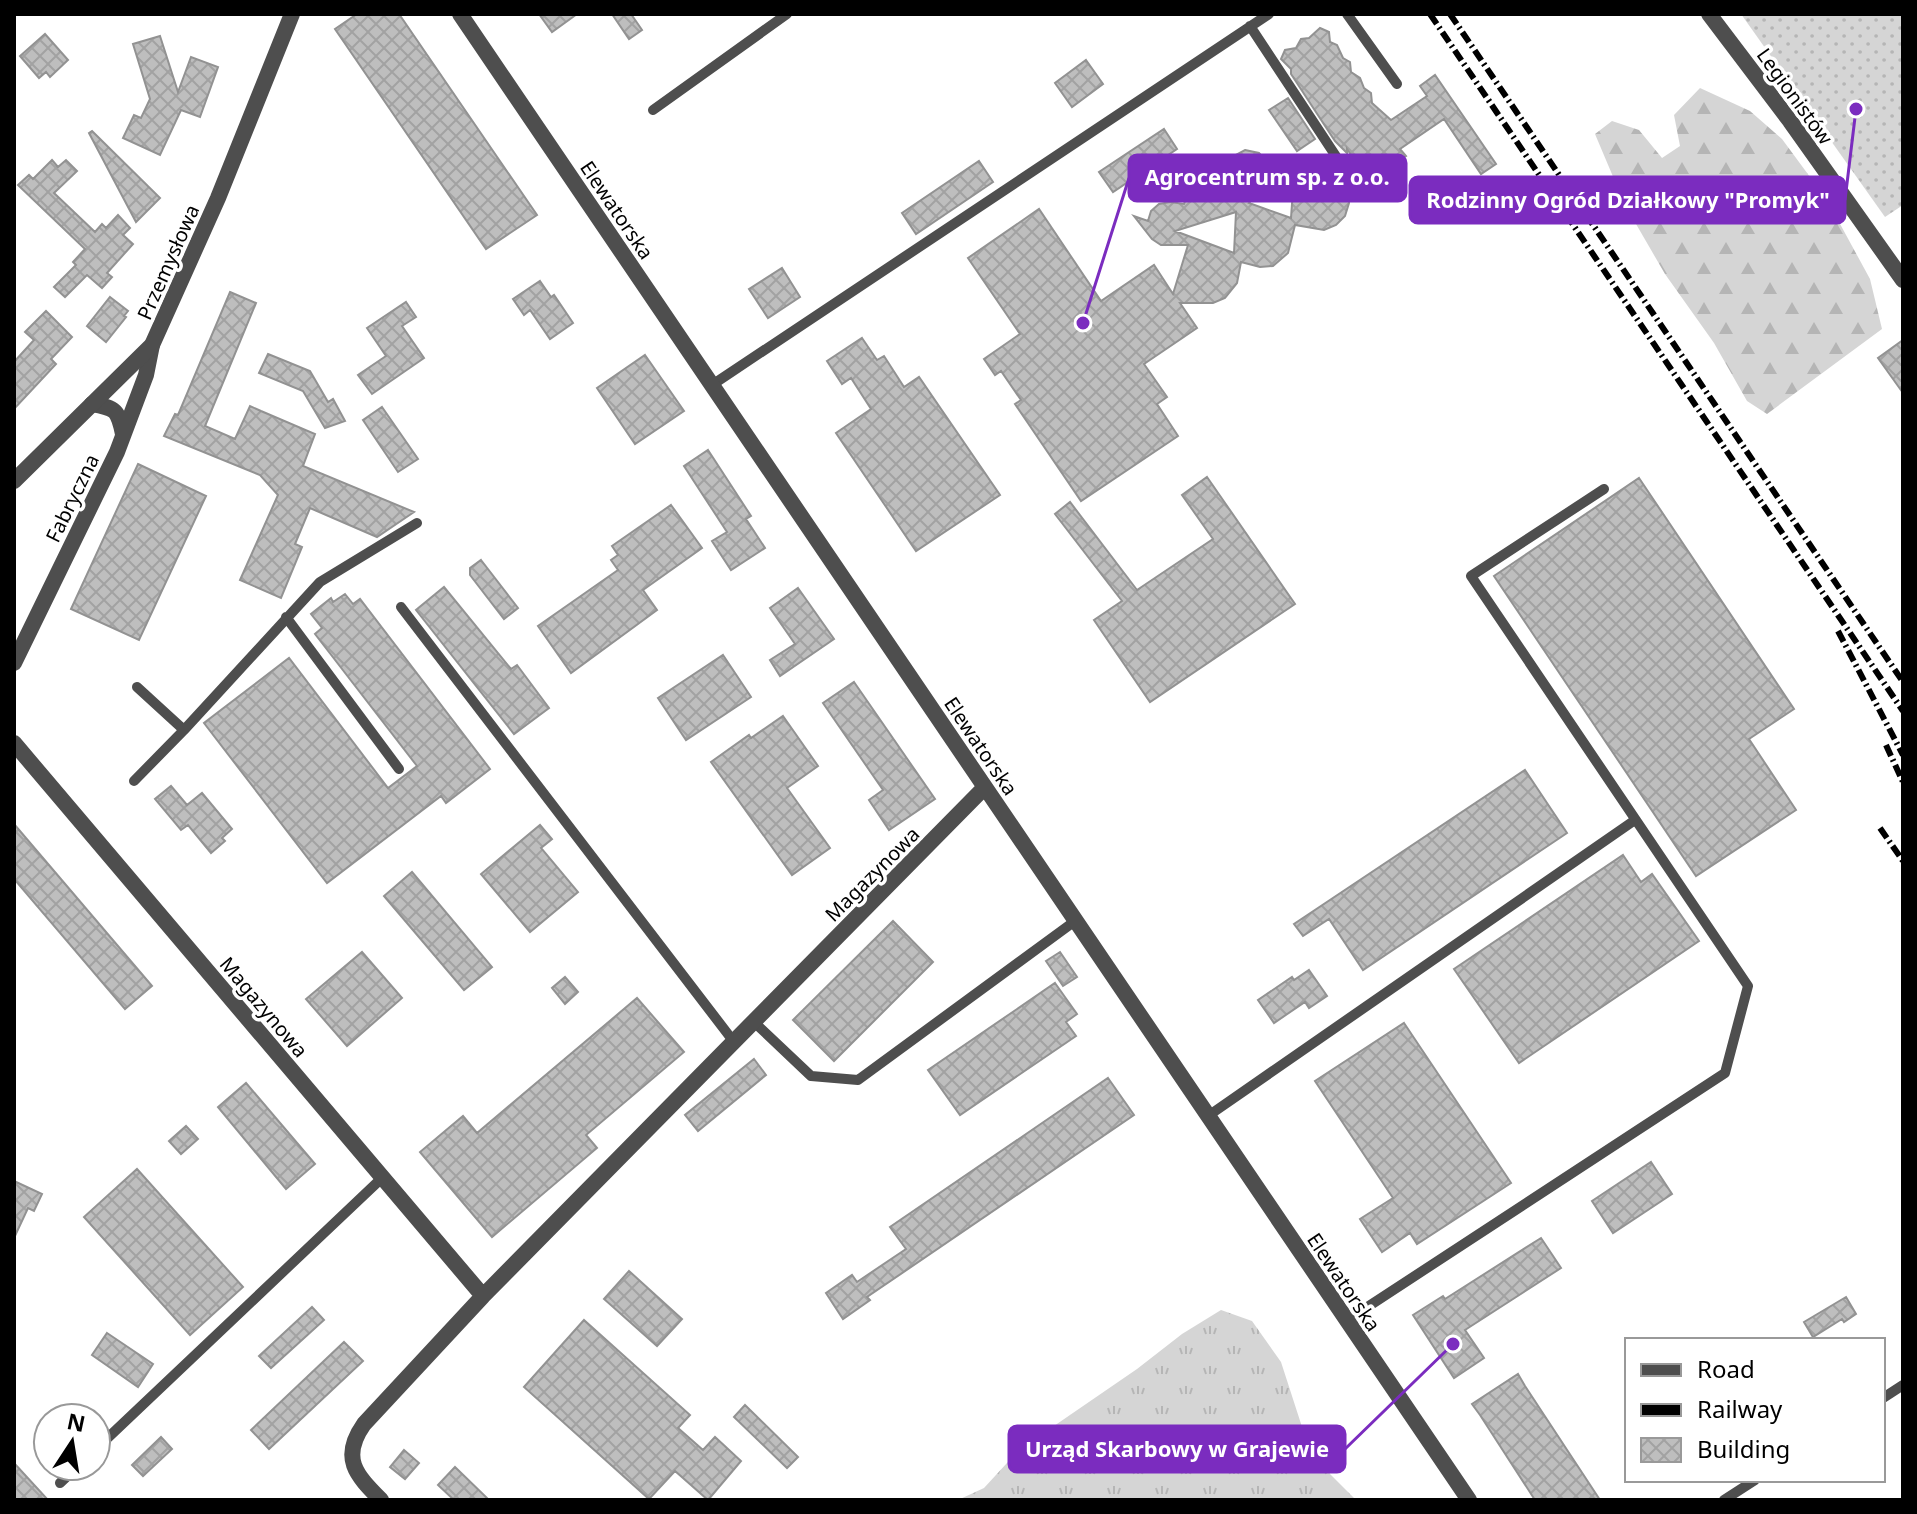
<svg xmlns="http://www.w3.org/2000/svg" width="1917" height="1514" font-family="'Noto Sans',sans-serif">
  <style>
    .grass { fill: url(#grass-tufts) }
    .forest { fill: url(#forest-firs) }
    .garden { fill: url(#garden-dots) }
    .building { fill: url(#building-cross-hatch); stroke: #929292; stroke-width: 2; fill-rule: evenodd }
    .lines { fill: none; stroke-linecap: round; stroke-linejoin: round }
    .service { stroke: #4e4e4e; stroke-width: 10 }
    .minor { stroke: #4e4e4e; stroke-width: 16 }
    .tertiary { stroke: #4e4e4e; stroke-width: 16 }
    .rail { stroke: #000; stroke-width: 6; stroke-dasharray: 12 4 2 4; stroke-linecap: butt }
    .labels { text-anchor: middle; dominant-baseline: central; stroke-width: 7; stroke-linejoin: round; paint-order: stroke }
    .street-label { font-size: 20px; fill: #000; stroke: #fff }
    .leader { fill: none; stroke: #7b2cbf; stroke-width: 3 }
    .callout-dot { fill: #7b2cbf; stroke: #fff; stroke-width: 3 }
    .callout { fill: #7b2cbf; stroke: #7b2cbf; stroke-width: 3 }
    .callout-label { font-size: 22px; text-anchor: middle; font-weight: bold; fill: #fff }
  </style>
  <defs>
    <pattern id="grass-tufts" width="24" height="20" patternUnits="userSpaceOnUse" patternTransform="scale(2)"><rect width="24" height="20" fill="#d5d5d5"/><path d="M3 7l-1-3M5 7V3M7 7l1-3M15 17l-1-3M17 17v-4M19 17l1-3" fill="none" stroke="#b5b5b5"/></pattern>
    <pattern id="forest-firs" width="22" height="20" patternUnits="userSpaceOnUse" patternTransform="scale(2)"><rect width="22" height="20" fill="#d5d5d5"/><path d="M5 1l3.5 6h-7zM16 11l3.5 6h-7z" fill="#b5b5b5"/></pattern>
    <pattern id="garden-dots" width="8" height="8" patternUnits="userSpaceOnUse" patternTransform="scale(2)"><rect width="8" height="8" fill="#d5d5d5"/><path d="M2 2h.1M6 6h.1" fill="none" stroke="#b5b5b5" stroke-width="1.8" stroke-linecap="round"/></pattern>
    <pattern id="building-cross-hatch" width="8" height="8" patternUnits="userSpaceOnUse" patternTransform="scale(2)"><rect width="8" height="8" fill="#bebebe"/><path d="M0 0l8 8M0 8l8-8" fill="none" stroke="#a2a2a2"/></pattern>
  </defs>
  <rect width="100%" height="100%" fill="#fff"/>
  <path class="grass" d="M 1221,1310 L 1252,1321 L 1281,1362 L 1303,1430 L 1323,1467 L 1356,1500 L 958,1500 L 984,1488 L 1019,1450 L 1137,1369 L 1182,1334 Z"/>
  <path class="forest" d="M 1700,88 L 1750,111 L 1782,139 L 1827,200 L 1870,279 L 1882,329 L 1767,414 L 1747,401 L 1714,343 L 1665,274 L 1625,205 L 1595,134 L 1612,121 L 1639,130 L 1662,158 L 1680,146 L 1674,115 Z"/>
  <path class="garden" d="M 1741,14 L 1903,14 L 1903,205 L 1885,217 Z"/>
  <path class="building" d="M 357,14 L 399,14 L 537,215 L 486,249 L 335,29 Z
    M 539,14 L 577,14 L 552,32 Z
    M 612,14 L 631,14 L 642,30 L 629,39 Z
    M 1320,28 L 1329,32 L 1330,42 L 1337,45 L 1343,58 L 1350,62 L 1351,72 L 1360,78 L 1364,88 L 1371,93 L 1372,103 L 1391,120 L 1427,96 L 1420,86 L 1435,75 L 1496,164 L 1481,174 L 1444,119 L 1400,149 L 1406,156 L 1369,181 L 1347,149 L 1347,153 L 1335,141 L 1291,74 L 1291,69 L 1281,59 L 1285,50 L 1296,48 L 1301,39 L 1309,38 Z
    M 45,34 L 68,60 L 50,77 L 46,72 L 39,78 L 20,56 Z
    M 160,36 L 178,92 L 191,57 L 218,67 L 200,117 L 181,110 L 160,155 L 123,138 L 134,115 L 141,118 L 150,99 L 133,44 Z
    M 1086,60 L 1103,84 L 1072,107 L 1055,83 Z
    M 1288,98 L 1315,139 L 1297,151 L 1269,110 Z
    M 1164,129 L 1177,149 L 1113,192 L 1099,172 Z
    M 92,131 L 160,198 L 136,222 L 89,133 Z
    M 1245,150 L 1259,153 L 1272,168 L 1251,182 L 1271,179 L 1249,203 L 1291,218 L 1294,176 L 1327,173 L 1349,184 L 1349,203 L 1345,216 L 1336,225 L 1324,230 L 1295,225 L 1288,253 L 1273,266 L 1260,267 L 1241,262 L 1237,283 L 1225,298 L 1213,303 L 1180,303 L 1197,328 L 1144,364 L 1167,397 L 1157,404 L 1178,436 L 1081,501 L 1015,404 L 1021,400 L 1001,371 L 995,375 L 984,359 L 1020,334 L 968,258 L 1039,209 L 1101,301 L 1154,265 L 1173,294 L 1188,245 L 1161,245 L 1152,239 L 1134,216 L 1148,221 L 1151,211 L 1159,204 L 1170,202 L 1184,204 L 1189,190 L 1196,181 L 1206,177 L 1223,178 L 1232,157 ZM 1236,212 L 1234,253 L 1175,231 Z
    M 52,160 L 58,167 L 66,160 L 77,171 L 54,193 L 95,232 L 102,224 L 106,228 L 118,215 L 130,228 L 123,235 L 133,244 L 107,273 L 112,277 L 102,288 L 87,275 L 65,297 L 54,287 L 76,265 L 73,262 L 85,249 L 18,185 L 29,175 L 33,179 Z
    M 979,161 L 993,182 L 916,234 L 902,213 Z
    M 782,268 L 800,297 L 768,318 L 749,289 Z
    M 540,281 L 551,297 L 554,295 L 573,323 L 550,339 L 530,310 L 524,315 L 513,299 Z
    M 230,292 L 256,303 L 205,426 L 235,439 L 250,406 L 261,411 L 315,434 L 303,466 L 414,512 L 377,537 L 310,508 L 295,544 L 302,547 L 281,598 L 240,580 L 278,495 L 260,475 L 164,436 L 175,414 L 178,415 Z
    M 110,297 L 128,311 L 124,316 L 126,317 L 106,342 L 87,326 Z
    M 406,302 L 416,317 L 402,326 L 424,358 L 372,394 L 358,375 L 386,356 L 367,328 Z
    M 46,311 L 72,337 L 51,359 L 56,364 L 14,409 L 14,362 L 34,340 L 25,332 Z
    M 862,338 L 877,360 L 884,356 L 904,387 L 919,377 L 1000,495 L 916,551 L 836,433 L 871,409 L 851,378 L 842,384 L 827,361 Z
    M 1903,340 L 1903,393 L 1878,358 Z
    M 268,354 L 310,371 L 328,402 L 333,399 L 345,421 L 325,428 L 303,391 L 259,373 Z
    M 645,355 L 684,411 L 635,444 L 597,388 Z
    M 382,407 L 418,459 L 398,472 L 363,420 Z
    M 708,450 L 751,516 L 746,519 L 765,548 L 731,570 L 712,541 L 727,532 L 684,466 Z
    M 138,464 L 206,496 L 139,640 L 71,609 Z
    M 1207,477 L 1295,604 L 1150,702 L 1094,620 L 1122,601 L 1055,514 L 1070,502 L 1137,590 L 1213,539 L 1182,495 Z
    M 1639,478 L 1794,709 L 1749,739 L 1796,810 L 1696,876 L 1494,576 Z
    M 671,505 L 702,548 L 643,590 L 657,610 L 571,673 L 538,626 L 618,570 L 611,560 L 618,555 L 612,546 Z
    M 481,560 L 518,608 L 504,619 L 470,575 L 470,568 Z
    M 444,587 L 511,669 L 517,665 L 549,708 L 514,734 L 416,610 Z
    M 798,588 L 834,639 L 780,676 L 770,660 L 795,644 L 770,608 Z
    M 345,594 L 353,604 L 360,599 L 490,769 L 446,803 L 441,796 L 327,883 L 204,723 L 289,658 L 388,788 L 417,766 L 315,634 L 322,628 L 311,614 L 331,598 L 333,602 Z
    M 723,655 L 751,697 L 686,740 L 658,698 Z
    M 854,682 L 935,799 L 889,830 L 869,800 L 883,790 L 823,703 Z
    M 783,716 L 818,766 L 787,788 L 830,848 L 792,875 L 711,762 L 749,735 L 751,738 Z
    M 1525,770 L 1567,833 L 1363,970 L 1329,919 L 1303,936 L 1294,924 Z
    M 171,786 L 187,805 L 202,793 L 232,829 L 222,838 L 225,841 L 211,853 L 188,825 L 181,830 L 155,799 Z
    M 14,824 L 152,986 L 125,1009 L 14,879 Z
    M 540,825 L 552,839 L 541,848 L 578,892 L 530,932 L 481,874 Z
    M 1623,855 L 1641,882 L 1652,874 L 1699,941 L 1519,1063 L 1454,969 Z
    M 412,872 L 492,967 L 464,990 L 384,896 Z
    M 893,921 L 933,962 L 834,1061 L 793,1020 Z
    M 362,952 L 402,998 L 347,1046 L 306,999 Z
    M 1060,952 L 1077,977 L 1063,986 L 1046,961 Z
    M 1309,970 L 1327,996 L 1309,1008 L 1305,1002 L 1274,1023 L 1258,1000 L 1292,977 L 1294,980 Z
    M 565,977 L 578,992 L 565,1004 L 552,988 Z
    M 1055,983 L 1077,1014 L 1066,1022 L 1076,1036 L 960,1115 L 928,1070 Z
    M 637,998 L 684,1052 L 586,1135 L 597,1148 L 492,1237 L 420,1152 L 463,1116 L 477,1133 Z
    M 1404,1023 L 1511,1183 L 1417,1244 L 1410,1233 L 1382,1252 L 1360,1219 L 1393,1198 L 1315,1081 Z
    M 754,1059 L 766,1075 L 698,1131 L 685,1115 Z
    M 1108,1078 L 1134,1115 L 867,1297 L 870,1300 L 843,1319 L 826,1293 L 852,1275 L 857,1282 L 906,1249 L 890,1227 Z
    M 246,1083 L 315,1164 L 286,1189 L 218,1107 Z
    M 186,1126 L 198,1139 L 181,1154 L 169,1141 Z
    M 1651,1162 L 1672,1194 L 1613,1233 L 1592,1201 Z
    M 137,1169 L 243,1287 L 190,1335 L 84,1217 Z
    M 14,1181 L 42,1194 L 34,1211 L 28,1208 L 14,1238 Z
    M 1541,1238 L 1561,1268 L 1465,1330 L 1484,1358 L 1454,1378 L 1413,1315 L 1443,1296 L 1445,1299 Z
    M 629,1271 L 682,1319 L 657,1346 L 604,1299 Z
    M 1846,1297 L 1856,1314 L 1844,1322 L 1842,1319 L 1813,1337 L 1804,1322 Z
    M 312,1307 L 324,1320 L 271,1368 L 259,1356 Z
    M 584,1320 L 690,1415 L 678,1428 L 703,1450 L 715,1437 L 741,1461 L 708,1500 L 675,1471 L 649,1499 L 524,1387 Z
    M 107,1333 L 153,1364 L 138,1387 L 92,1355 Z
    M 344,1342 L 363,1361 L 269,1449 L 251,1430 Z
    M 1518,1374 L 1525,1386 L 1600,1500 L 1535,1500 L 1480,1415 L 1472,1404 Z
    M 745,1405 L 798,1457 L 787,1468 L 734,1417 Z
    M 161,1437 L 172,1449 L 143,1476 L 132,1465 Z
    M 404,1450 L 419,1463 L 405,1479 L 390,1467 Z
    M 14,1463 L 48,1500 L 14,1500 Z
    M 455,1467 L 489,1500 L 454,1500 L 438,1485 Z"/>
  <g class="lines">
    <path class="service" d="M 1347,14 L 1397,84
      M 1250,26 L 1349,176
      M 653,110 L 787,14
      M 712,385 L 1269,14
      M 401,607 L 734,1042
      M 286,617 L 399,769
      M 184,730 L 320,582 L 417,523
      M 134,781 L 184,730 L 137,687
      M 754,1022 L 811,1076 L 858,1080 L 1075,921
      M 1208,1116 L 1635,820
      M 1346,1321 L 1725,1073 L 1748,986 L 1471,576 L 1604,489
      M 1883,1398 L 1903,1385
      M 96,1449 L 383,1177
      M 60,1483 L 78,1466
      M 1724,1500 L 1755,1480"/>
    <path class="minor" d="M 460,14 L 1469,1500
      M 1709,14 L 1790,121 L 1903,280
      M 92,404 C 116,408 118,410 123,434
      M 14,663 L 117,452 L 146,375 L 152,345
      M 14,743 L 483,1296
      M 381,1500 C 356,1475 340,1458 364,1424 L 483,1296 L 985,787"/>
    <path class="tertiary" d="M 14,481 L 152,345 L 218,198 L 292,14"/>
    <path class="rail" d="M 1430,14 L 1903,711
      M 1450,14 L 1903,682
      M 1838,631 L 1903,755
      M 1886,745 L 1903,782
      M 1880,828 L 1903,861"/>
  </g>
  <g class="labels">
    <g class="street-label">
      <text transform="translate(1795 96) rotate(54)">Legionistów</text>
      <text transform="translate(617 210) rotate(56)">Elewatorska</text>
      <text transform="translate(168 262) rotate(-66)">Przemysłowa</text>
      <text transform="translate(72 498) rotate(-64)">Fabryczna</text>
      <text transform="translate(981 746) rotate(56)">Elewatorska</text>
      <text transform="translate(872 874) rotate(-45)">Magazynowa</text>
      <text transform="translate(264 1007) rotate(50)">Magazynowa</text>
      <text transform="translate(1344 1282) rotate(56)">Elewatorska</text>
    </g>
  </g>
  <path class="leader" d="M1083 323L1129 178M1856 109L1845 200M1453 1344L1345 1449"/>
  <g class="callout-dot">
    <circle cx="1083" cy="323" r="8"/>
    <circle cx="1856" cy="109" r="8"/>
    <circle cx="1453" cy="1344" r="8"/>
  </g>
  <g class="callout">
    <rect x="1129" y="155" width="277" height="46" rx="8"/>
    <rect x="1410" y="177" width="435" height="46" rx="8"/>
    <rect x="1009" y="1426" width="336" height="46" rx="8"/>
  </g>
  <g class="callout-label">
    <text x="1267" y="185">Agrocentrum sp. z o.o.</text>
    <text x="1628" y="208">Rodzinny Ogród Działkowy "Promyk"</text>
    <text x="1177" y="1457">Urząd Skarbowy w Grajewie</text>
  </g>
  <rect width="1917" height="1514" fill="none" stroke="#000000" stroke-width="32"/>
  <rect x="1625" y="1338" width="260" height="144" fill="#ffffff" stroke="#999999" stroke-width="2"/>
  <rect x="1641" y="1364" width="40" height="12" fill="#4e4e4e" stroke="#999999" stroke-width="2"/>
  <text x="1697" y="1378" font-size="24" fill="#000000">Road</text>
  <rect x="1641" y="1404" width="40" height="12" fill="#000000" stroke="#999999" stroke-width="2"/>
  <text x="1697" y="1418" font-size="24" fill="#000000">Railway</text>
  <rect x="1641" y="1438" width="40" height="24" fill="url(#building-cross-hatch)" stroke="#999999" stroke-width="2"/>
  <text x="1697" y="1458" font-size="24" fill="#000000">Building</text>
  <g transform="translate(72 1442) rotate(12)"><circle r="38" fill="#ffffff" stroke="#999999" stroke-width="2"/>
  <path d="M0-6L14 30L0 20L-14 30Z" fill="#000000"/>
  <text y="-12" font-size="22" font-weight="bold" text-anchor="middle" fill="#000000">N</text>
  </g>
</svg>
